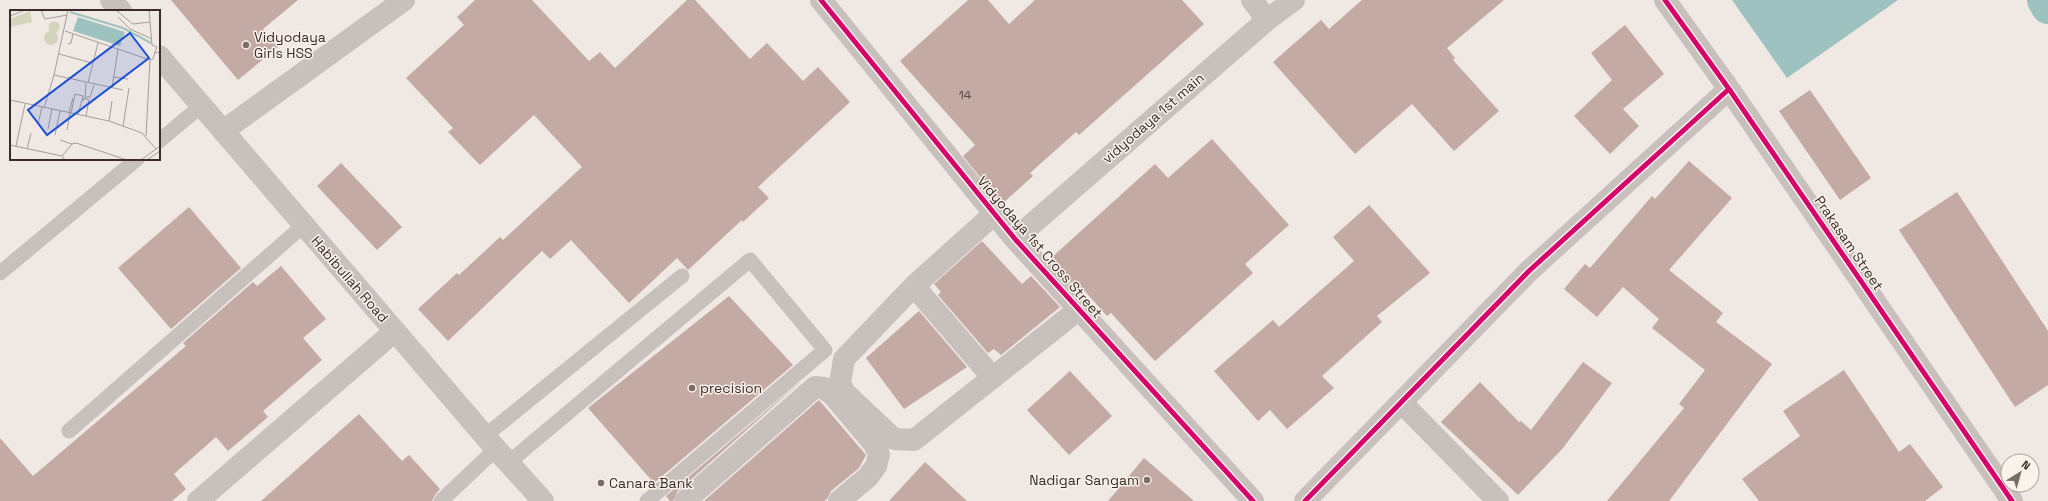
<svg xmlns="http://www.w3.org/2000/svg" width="2048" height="501" font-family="'Space Grotesk',sans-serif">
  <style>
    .water { fill: #9ec2bf }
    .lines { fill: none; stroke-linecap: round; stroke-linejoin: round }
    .canal { stroke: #9ec2bf; stroke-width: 34 }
    .building { fill: #c3aaa4 }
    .service { stroke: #c8c0bc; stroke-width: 15 }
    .minor { stroke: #c8c0bc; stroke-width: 22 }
    .cycleway-casing { stroke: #fbf2ea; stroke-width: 8 }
    .cycleway { stroke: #d6006c; stroke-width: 5 }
    .poi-dot { fill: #796e6a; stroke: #fbf2ea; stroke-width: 1.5 }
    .labels { text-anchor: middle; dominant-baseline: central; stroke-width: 3; stroke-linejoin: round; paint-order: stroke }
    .number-label { font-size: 12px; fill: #5c4c48 }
    .poi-label { font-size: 14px; fill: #392c29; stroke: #fbf2ea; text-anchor: start }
    .street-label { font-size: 14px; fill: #392c29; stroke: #fbf2ea }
    .inset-river { fill: none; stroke: #9ec2bf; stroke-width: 2 }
    .inset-road { fill: none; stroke: #a69d99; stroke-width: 1 }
    .view { fill: #1d4ed8; fill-opacity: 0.15; stroke: #1d4ed8; stroke-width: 2 }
    .inset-edge { fill: none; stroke: #392c29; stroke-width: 2 }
  </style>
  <rect width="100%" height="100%" fill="#efe8e3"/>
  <path class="water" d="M 1732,0 L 1898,0 L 1787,78 Z"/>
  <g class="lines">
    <path class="canal" d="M 2044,0 L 2048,7"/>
  </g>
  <path class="building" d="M 171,0 L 298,0 L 263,29 L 278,47 L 238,80 Z
    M 475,0 L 532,0 L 589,61 L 600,52 L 615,68 L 687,0 L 695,0 L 750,59 L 767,43 L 803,81 L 818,67 L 850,102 L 758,187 L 769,198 L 743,222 L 742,220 L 688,270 L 677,258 L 629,303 L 571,240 L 550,259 L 542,251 L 448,341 L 418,309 L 457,273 L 459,275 L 500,237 L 503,240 L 582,167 L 534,115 L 480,165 L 448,132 L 453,128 L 406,78 L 464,25 L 457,17 Z
    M 968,0 L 988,0 L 1009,24 L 1035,0 L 1182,0 L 1204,24 L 1079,135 L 1076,132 L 1030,173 L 1033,176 L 1002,204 L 963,156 L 975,145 L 900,61 Z
    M 1362,0 L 1504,0 L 1447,48 L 1455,58 L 1453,60 L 1499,111 L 1454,151 L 1412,104 L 1355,154 L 1273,62 L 1321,20 L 1329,29 Z
    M 1625,25 L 1664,74 L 1623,109 L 1639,126 L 1610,154 L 1574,116 L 1612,80 L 1591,53 Z
    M 1810,90 L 1871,178 L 1840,200 L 1779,111 Z
    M 1212,139 L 1289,225 L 1245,264 L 1253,273 L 1155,361 L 1111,313 L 1107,316 L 1081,287 L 1078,290 L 1050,259 L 1155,164 L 1168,178 Z
    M 1689,161 L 1732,198 L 1669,270 L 1723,313 L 1716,322 L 1772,364 L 1669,501 L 1607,501 L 1684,408 L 1679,404 L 1705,370 L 1652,328 L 1659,319 L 1623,287 L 1597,317 L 1564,289 L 1585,264 L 1590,268 L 1652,196 L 1655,199 Z
    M 341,163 L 402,227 L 377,250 L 317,186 Z
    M 1957,192 L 2048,331 L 2048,385 L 2015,407 L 1899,230 Z
    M 1369,205 L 1430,273 L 1377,316 L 1382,322 L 1322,376 L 1334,388 L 1287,429 L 1270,410 L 1258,421 L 1214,371 L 1273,320 L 1279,327 L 1354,261 L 1333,237 Z
    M 189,207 L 241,268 L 171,329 L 118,268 Z
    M 982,241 L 1022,284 L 1031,276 L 1060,307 L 1001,355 L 994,349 L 988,353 L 938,295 L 941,292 L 934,284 Z
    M 281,266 L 326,319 L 303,338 L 322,360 L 263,411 L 268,417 L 228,451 L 216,437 L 174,474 L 186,489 L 172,501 L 0,501 L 0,438 L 33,476 L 186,346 L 183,343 L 253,282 L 257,286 Z
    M 729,296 L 793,365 L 654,483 L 588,408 Z
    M 919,311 L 967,367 L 904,409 L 866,358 Z
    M 1583,362 L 1612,383 L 1563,448 L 1518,495 L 1441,422 L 1480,382 L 1519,422 L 1521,421 L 1531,430 Z
    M 1844,370 L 1899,452 L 1910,444 L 1943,487 L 1925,501 L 1759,501 L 1742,479 L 1800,436 L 1783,411 Z
    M 1070,371 L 1112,416 L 1069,455 L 1027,410 Z
    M 804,379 L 677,492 L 673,501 L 670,501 L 666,496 Z
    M 819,400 L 866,455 L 859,468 L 831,491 L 827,499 L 824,501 L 704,501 Z
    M 359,414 L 402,461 L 409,455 L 440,489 L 435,495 L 432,501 L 261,501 Z
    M 1144,458 L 1194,501 L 1108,501 Z
    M 925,462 L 967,501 L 889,501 Z"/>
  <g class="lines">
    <path class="service" d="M 159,141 L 201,106
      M 0,273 L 137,159
      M 69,431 L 304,225
      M 485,436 L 682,276
      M 508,463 L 750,260 L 825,350 L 647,501
      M 441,501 L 496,449"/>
    <path class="minor" d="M 111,0 L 121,11
      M 821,0 L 1015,239 L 1253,501
      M 1252,0 L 1267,20
      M 1665,0 L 1729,89 L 2012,501
      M 159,56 L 496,449 L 543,501
      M 223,131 L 404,0
      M 994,214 L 914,286 L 844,359 L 840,383 L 844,392 L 894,439 L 914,440 L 1078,310
      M 1015,239 L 1267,20 L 1294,0
      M 914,286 L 993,378
      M 1402,403 L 1498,501
      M 198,501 L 395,331
      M 685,501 L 815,387 L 824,388 L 833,395 L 874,444 L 879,454 L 876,466 L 868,477 L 839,501
      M 1305,501 L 1529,271 L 1729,89"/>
    <defs>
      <path id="cycleway" d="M 821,0 L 1015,239 L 1253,501
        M 1665,0 L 1729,89 L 2012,501
        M 1305,501 L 1529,271 L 1729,89"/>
    </defs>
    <use href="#cycleway" class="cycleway-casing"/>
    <use href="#cycleway" class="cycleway"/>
  </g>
  <g class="poi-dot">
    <circle cx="246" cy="45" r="4"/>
    <circle cx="692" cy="388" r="4"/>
    <circle cx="1147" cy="480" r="4"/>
    <circle cx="601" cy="483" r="4"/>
  </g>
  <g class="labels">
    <g class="number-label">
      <text x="965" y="95">14</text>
    </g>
    <g class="poi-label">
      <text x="254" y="37">Vidyodaya<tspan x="254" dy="16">Girls HSS</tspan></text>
      <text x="700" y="388">precision</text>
      <text x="1139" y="480" text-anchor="end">Nadigar Sangam</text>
      <text x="609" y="483">Canara Bank</text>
    </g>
    <g class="street-label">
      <text transform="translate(1153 118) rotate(-41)">vidyodaya 1st main</text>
      <text transform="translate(1849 243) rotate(56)">Prakasam Street</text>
      <text transform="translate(1040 247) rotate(49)">Vidyodaya 1st Cross Street</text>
      <text transform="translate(350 279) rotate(49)">Habibullah Road</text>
    </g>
  </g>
  <g transform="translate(10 10)">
    <rect width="150" height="150" fill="#efe8e3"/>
    <path d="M 20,1 L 22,12 L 0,17 L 0,9 ZM38.5 17a5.5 5.5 0 1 1 11 0a5.5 5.5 0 1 1-11 0ZM34 28a7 7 0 1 1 14 0a7 7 0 1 1-14 0Z" fill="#d2d4bc"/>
    <path d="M 68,7 L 115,22 L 110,36 L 63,21 Z" fill="#9ec2bf"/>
    <path class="inset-river" d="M 60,2 L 113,18 L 141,33"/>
    <path class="inset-road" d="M 31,0 L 35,9 L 57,5M 139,0 L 142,35 L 147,37 L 145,42M 107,1 L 123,14 L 140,12M 0,6 L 15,0M 108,7 L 120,19 L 142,29M 55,21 L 140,50M 58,34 L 61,33 L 63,24M 49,44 L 82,53M 140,50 L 143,49 L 145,42 L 150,43M 44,65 L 113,80M 103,67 L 118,69M 76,73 L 75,87 L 80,87 L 84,75M 78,73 L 88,33M 102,78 L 108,39M 0,90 L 99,111 L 132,123 L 146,139M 73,91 L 74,88 L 79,90 L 76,106M 34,98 L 44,65 L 58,0M 59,103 L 63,88M 61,104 L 65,84 L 73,86 L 68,105M 99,111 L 102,91M 28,114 L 32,97M 113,116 L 119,78M 38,119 L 42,99M 57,120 L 60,103M 45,125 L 50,101M 136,126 L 140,50M 50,130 L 62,134M 0,135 L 52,146 L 55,150M 6,136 L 15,94M 17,139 L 21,123M 52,146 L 62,134 L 66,133 L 117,150M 131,150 L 150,136M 137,150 L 150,141"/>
    <path class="view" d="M 120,23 L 139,48 L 37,125 L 18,100 Z"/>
    <rect width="150" height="150" class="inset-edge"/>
  </g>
  <g transform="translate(2020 473) rotate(37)"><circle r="19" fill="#fbf2ea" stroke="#ada39d"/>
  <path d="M0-3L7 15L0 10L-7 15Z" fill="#796e6a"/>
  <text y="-6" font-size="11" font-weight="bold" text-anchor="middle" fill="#392c29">N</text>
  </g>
</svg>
